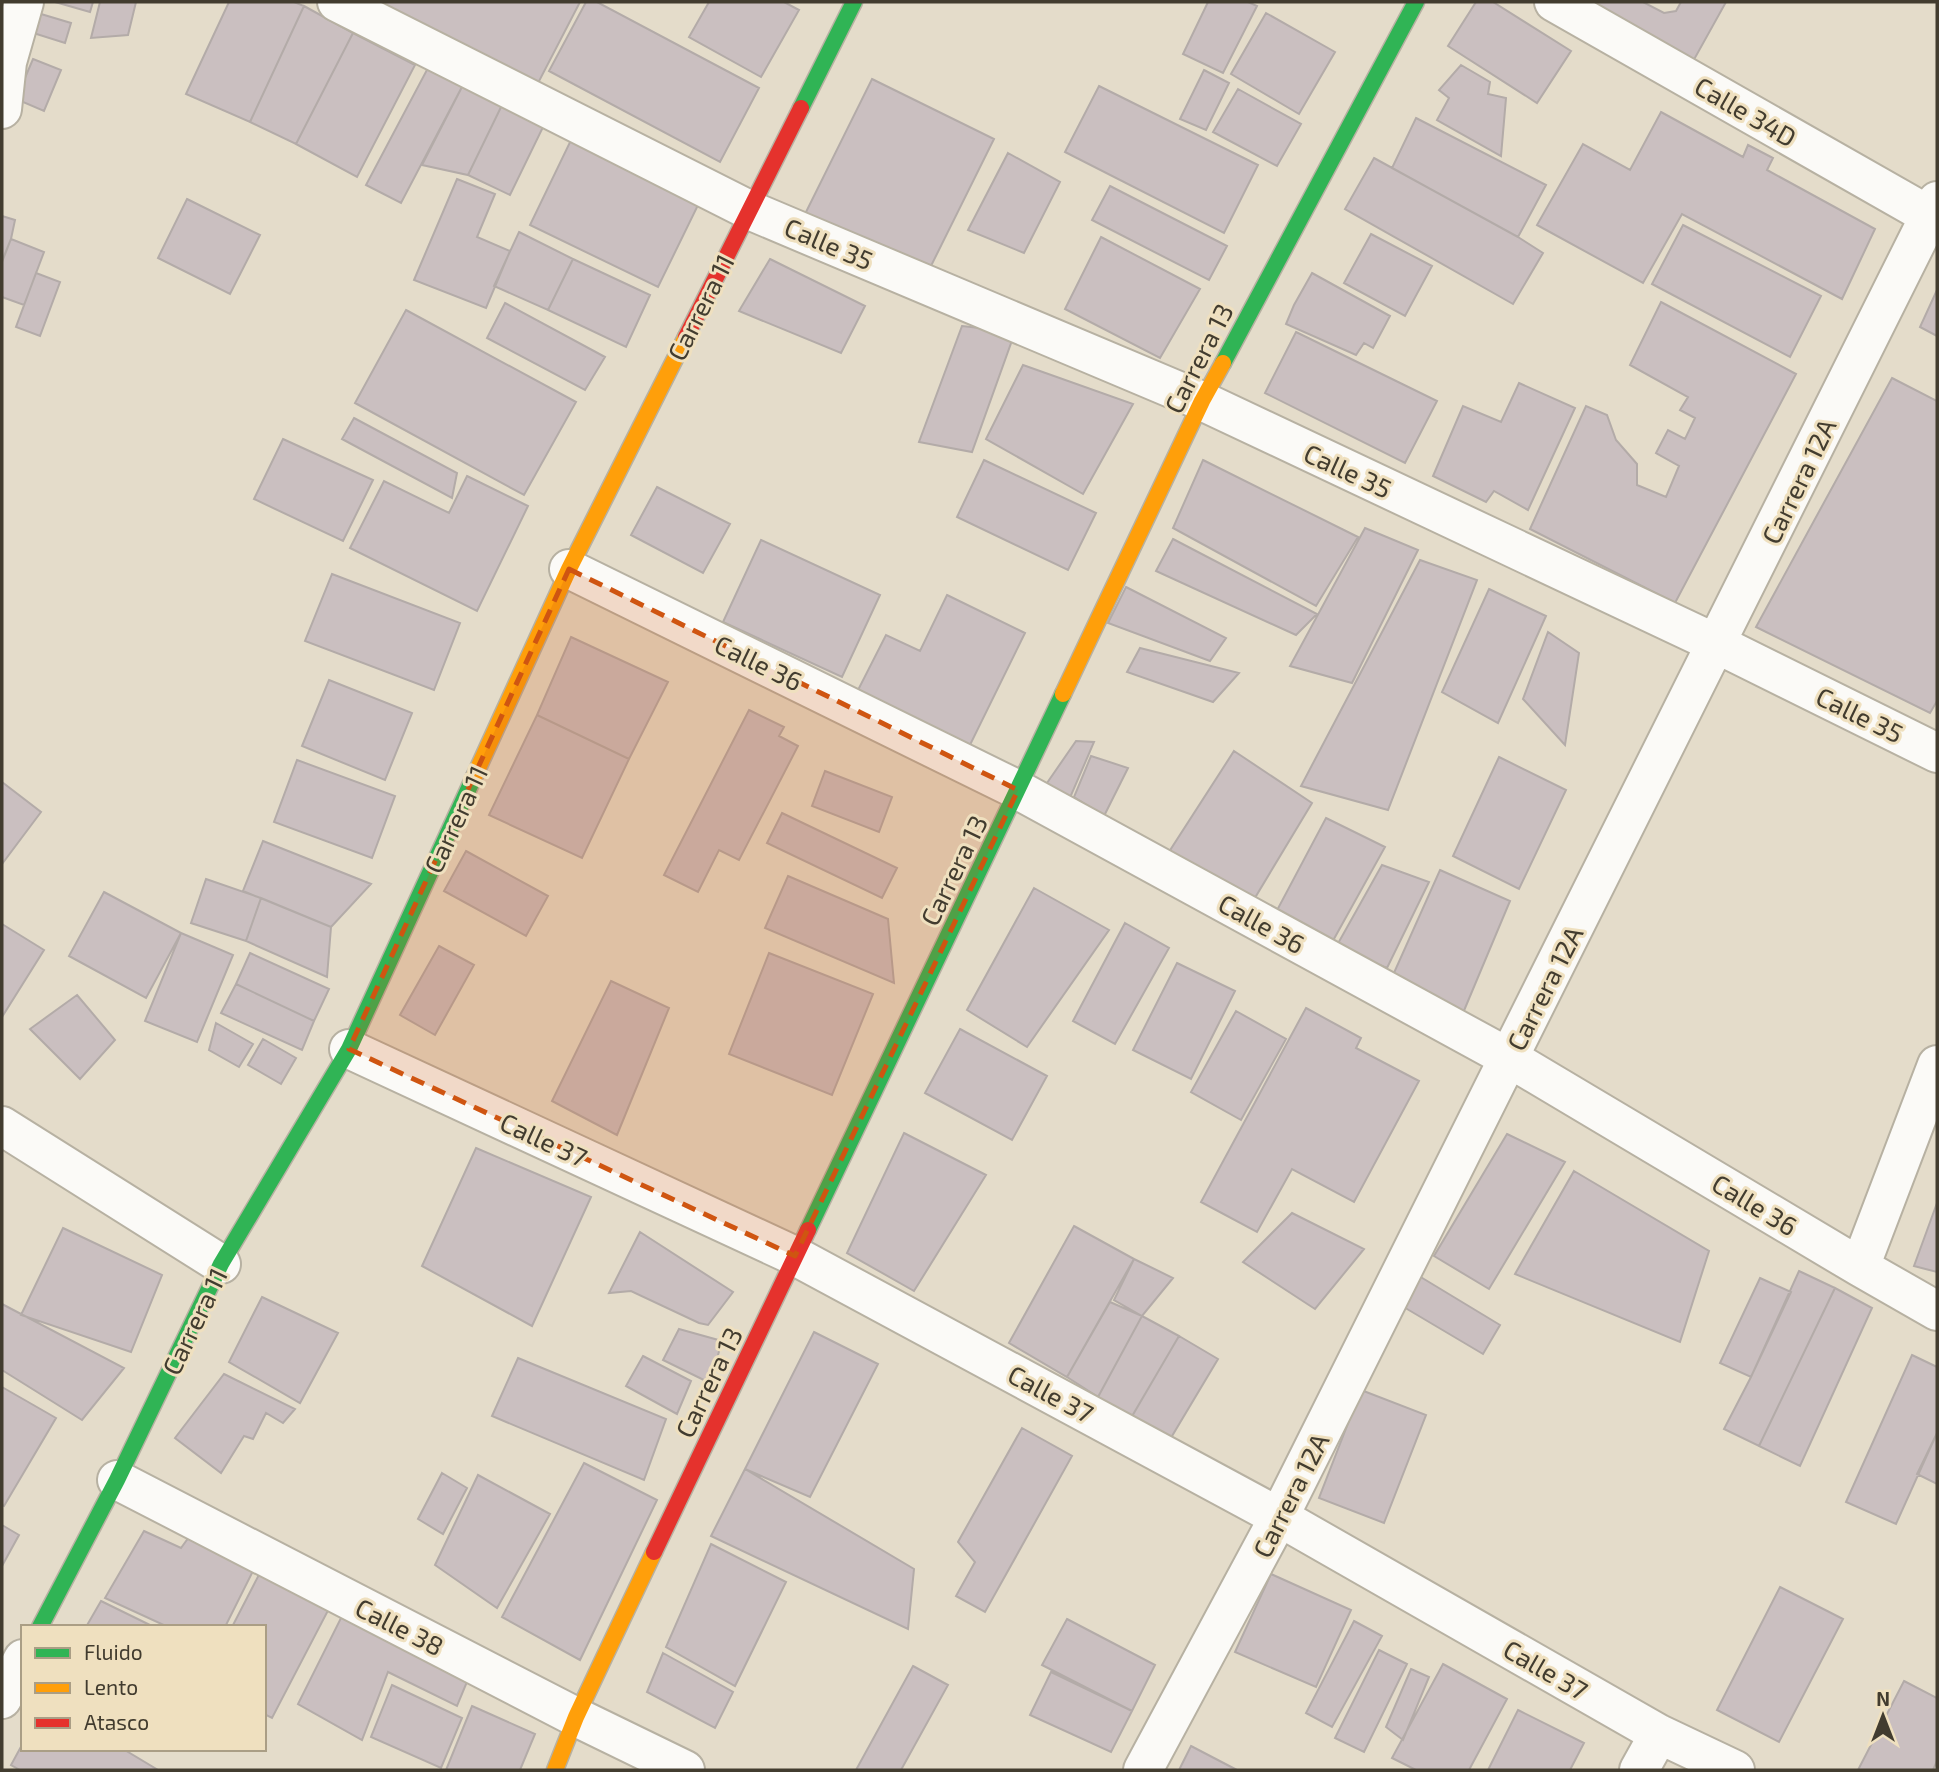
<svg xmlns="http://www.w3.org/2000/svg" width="1939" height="1772" font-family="'Exo 2',sans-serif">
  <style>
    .building { fill: #cabfc0; stroke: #b3aba8; stroke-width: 2 }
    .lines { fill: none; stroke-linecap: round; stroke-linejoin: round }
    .street-casing { stroke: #b7b1a2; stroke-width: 42 }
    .fast-casing { stroke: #b7b1a2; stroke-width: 19 }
    .slow-casing { stroke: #b7b1a2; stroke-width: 19 }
    .jam-casing { stroke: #b7b1a2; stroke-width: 19 }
    .street { stroke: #fbfaf7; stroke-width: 38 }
    .fast { stroke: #30b455; stroke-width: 16 }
    .slow { stroke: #ff9f0a; stroke-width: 16 }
    .jam { stroke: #e5322d; stroke-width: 16 }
    .marked { fill: #cf5511; fill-opacity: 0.2; stroke: #cf5511; stroke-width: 5; stroke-dasharray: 14 9; stroke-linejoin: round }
    .labels { text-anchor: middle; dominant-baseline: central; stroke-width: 6; stroke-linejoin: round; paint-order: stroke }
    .street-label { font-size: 26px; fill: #423c2f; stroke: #efe0bf }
  </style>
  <rect width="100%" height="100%" fill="#e4dcca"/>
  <path class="building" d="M 55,2 L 93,2 L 90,12 Z
    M 100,2 L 136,2 L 128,35 L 91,38 Z
    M 229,2 L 294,2 L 304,6 L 250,122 L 186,94 Z
    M 366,2 L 580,2 L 536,87 Z
    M 586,2 L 597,2 L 759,88 L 720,162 L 549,71 Z
    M 709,2 L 784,2 L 799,10 L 761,77 L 689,37 Z
    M 1208,2 L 1248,2 L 1257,6 L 1223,73 L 1183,54 Z
    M 1476,2 L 1493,2 L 1571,51 L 1537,103 L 1448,46 Z
    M 1580,2 L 1643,2 L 1664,13 L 1676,11 L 1681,2 L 1726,2 L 1691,65 Z
    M 304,6 L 353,33 L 296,144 L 250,122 Z
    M 1266,13 L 1335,52 L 1299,114 L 1231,74 Z
    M 41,14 L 71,23 L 65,43 L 27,31 Z
    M 353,33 L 415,65 L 357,177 L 296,144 Z
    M 33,59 L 61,70 L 44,111 L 16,99 Z
    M 1461,65 L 1490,82 L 1488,94 L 1506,98 L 1501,156 L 1437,120 L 1449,98 L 1439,90 Z
    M 429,66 L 464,83 L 401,203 L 366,185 Z
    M 1204,70 L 1229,83 L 1206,130 L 1180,119 Z
    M 872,79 L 994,139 L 926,276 L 804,216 Z
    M 464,83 L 503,103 L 468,175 L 422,165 Z
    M 1099,86 L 1258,165 L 1224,233 L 1065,152 Z
    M 1238,89 L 1301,124 L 1277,166 L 1213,132 Z
    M 503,103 L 545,123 L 510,195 L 468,175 Z
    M 1661,112 L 1743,157 L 1748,145 L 1773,158 L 1767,170 L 1875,229 L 1842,299 L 1682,214 L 1643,283 L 1537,225 L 1583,144 L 1630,170 Z
    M 1416,118 L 1546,185 L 1518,237 L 1392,168 Z
    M 572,138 L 700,201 L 658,287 L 530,225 Z
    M 1008,153 L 1060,182 L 1024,253 L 968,230 Z
    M 1374,158 L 1518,237 L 1543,253 L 1513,304 L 1345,209 Z
    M 457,179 L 495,194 L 477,237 L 510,251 L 486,308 L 414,280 Z
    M 1110,186 L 1227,246 L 1209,280 L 1092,220 Z
    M 187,199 L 260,235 L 230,294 L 158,258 Z
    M 2,216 L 15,220 L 11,239 L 2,261 Z
    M 1683,225 L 1821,296 L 1790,357 L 1652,284 Z
    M 519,232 L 573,259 L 548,310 L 494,286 Z
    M 1371,234 L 1432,266 L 1405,316 L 1344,283 Z
    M 1101,237 L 1200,289 L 1160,358 L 1065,309 Z
    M 11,239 L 44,252 L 24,305 L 2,297 L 2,262 Z
    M 573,259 L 650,295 L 626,347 L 548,310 Z
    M 770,259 L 865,306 L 841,353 L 739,311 Z
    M 36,273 L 60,282 L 40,336 L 16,327 Z
    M 1312,273 L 1390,316 L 1373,348 L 1364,343 L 1356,355 L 1286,324 L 1294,305 Z
    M 1937,290 L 1937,336 L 1920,327 Z
    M 1661,302 L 1796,374 L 1675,603 L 1530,529 L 1586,406 L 1607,415 L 1616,440 L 1637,464 L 1637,485 L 1666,497 L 1679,466 L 1656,453 L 1668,430 L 1685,439 L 1695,418 L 1680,410 L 1688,397 L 1630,365 Z
    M 505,303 L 605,357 L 585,390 L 487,338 Z
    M 406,310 L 576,402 L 524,495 L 355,403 Z
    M 962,326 L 1015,332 L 972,452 L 919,442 Z
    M 1296,332 L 1437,401 L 1405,463 L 1265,393 Z
    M 1023,365 L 1133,404 L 1083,494 L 986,439 Z
    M 1892,378 L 1937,401 L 1937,701 L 1930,713 L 1756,627 Z
    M 1519,383 L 1575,408 L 1528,510 L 1494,491 L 1486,502 L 1433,476 L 1463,406 L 1501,422 Z
    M 354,418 L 457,473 L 452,498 L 342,439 Z
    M 283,439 L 373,480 L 343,541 L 254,499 Z
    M 984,460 L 1096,513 L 1068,570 L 957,517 Z
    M 1203,460 L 1358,537 L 1316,606 L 1173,528 Z
    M 467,476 L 528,506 L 477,611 L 350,548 L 384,481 L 449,513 Z
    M 657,487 L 730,524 L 703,573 L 631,535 Z
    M 1365,528 L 1418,550 L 1352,683 L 1290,666 Z
    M 1173,539 L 1317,614 L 1296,635 L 1156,571 Z
    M 761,540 L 880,595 L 842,677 L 723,622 Z
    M 1420,560 L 1477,580 L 1388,810 L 1301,786 Z
    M 332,574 L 460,623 L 434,690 L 305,641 Z
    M 1126,587 L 1226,638 L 1210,661 L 1108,623 Z
    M 1489,589 L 1546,616 L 1498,723 L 1442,692 Z
    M 947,595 L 1025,633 L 969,747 L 857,692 L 886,635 L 920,651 Z
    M 1548,632 L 1579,653 L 1565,745 L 1523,699 Z
    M 571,637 L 668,682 L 629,759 L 537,715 Z
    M 1140,648 L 1239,673 L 1213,702 L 1127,672 Z
    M 329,680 L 412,713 L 385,780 L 302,746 Z
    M 749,710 L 784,727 L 779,736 L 798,746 L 739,860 L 719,850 L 698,892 L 664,875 Z
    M 537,715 L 629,759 L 582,858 L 489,815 Z
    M 1076,741 L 1094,742 L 1069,800 L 1047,783 Z
    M 1234,751 L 1312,803 L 1250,906 L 1167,855 Z
    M 1091,756 L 1128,768 L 1104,816 L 1074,797 Z
    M 1499,757 L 1566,790 L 1519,889 L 1453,856 Z
    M 297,760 L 395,796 L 372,858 L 274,822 Z
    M 825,771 L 892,797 L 879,832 L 812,806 Z
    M 2,782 L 41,812 L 2,864 Z
    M 782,813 L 897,868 L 882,898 L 767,843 Z
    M 1326,818 L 1385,847 L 1330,946 L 1275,914 Z
    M 263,841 L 371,884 L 331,927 L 243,891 Z
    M 466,851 L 548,896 L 526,936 L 444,891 Z
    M 1382,865 L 1429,882 L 1387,968 L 1336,947 Z
    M 1440,870 L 1510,901 L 1463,1013 L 1393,975 Z
    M 788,876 L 888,919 L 894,983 L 765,928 Z
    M 206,879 L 261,898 L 246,941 L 191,923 Z
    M 1034,888 L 1109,930 L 1027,1047 L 967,1010 Z
    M 104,892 L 181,933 L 146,998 L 69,956 Z
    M 261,898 L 331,927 L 327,977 L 246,941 Z
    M 1125,923 L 1169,948 L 1115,1044 L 1073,1021 Z
    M 2,924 L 44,950 L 2,1017 Z
    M 181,933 L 233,955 L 197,1042 L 145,1021 Z
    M 439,946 L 474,965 L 435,1035 L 400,1015 Z
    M 250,953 L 329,989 L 314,1021 L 236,984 Z
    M 769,953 L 873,994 L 832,1095 L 729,1054 Z
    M 1177,963 L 1235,991 L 1191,1079 L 1133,1050 Z
    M 611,981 L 669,1008 L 617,1135 L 552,1101 Z
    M 236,984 L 314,1021 L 302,1050 L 221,1013 Z
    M 77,995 L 115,1040 L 80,1079 L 30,1029 Z
    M 1306,1008 L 1361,1038 L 1356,1048 L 1419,1081 L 1354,1202 L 1292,1169 L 1257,1232 L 1201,1202 Z
    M 1236,1011 L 1286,1039 L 1241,1120 L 1191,1092 Z
    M 216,1023 L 253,1044 L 239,1067 L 209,1050 Z
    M 960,1029 L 1047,1076 L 1012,1140 L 925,1093 Z
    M 263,1039 L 296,1058 L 281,1084 L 248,1065 Z
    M 904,1133 L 986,1175 L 914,1291 L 847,1253 Z
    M 1507,1134 L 1565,1162 L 1489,1289 L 1434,1256 Z
    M 476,1148 L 591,1197 L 532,1326 L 422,1266 Z
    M 1574,1171 L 1709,1251 L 1680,1342 L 1515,1274 Z
    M 1937,1203 L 1937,1272 L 1914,1266 Z
    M 1292,1213 L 1364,1249 L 1315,1309 L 1243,1262 Z
    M 1074,1226 L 1134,1259 L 1067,1377 L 1009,1343 Z
    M 63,1228 L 162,1275 L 131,1352 L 21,1315 Z
    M 640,1232 L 733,1292 L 708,1325 L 699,1323 L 631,1291 L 609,1293 Z
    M 1134,1259 L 1173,1278 L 1142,1316 L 1114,1300 Z
    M 1799,1271 L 1835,1288 L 1759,1446 L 1724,1429 L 1751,1377 Z
    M 1419,1276 L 1500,1325 L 1483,1354 L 1402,1306 Z
    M 1760,1278 L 1791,1292 L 1751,1377 L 1720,1363 Z
    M 1835,1288 L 1872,1308 L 1800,1466 L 1759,1446 Z
    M 262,1297 L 338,1333 L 300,1403 L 229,1362 Z
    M 1110,1302 L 1142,1316 L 1098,1397 L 1067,1377 Z
    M 2,1304 L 124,1368 L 82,1420 L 2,1370 Z
    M 1142,1316 L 1179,1336 L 1131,1418 L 1098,1397 Z
    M 679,1329 L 722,1341 L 710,1383 L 663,1360 Z
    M 814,1332 L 878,1364 L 810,1497 L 745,1469 Z
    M 1179,1336 L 1218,1359 L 1169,1441 L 1131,1418 Z
    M 1912,1355 L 1937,1367 L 1937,1433 L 1896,1524 L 1846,1502 Z
    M 643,1356 L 691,1381 L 677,1414 L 626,1386 Z
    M 518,1358 L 666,1419 L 644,1480 L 492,1416 Z
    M 224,1374 L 295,1409 L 283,1423 L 266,1413 L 253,1439 L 244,1436 L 221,1473 L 175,1438 Z
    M 2,1387 L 56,1418 L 4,1506 L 2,1505 Z
    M 1361,1390 L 1426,1415 L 1384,1523 L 1319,1498 Z
    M 1022,1428 L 1072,1456 L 985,1612 L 956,1596 L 975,1562 L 958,1542 Z
    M 1937,1433 L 1937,1484 L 1917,1474 Z
    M 584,1463 L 657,1500 L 580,1660 L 502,1617 Z
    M 745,1469 L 914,1569 L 908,1629 L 711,1536 Z
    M 442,1473 L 467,1488 L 443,1534 L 418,1519 Z
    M 478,1475 L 550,1514 L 497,1608 L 435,1565 Z
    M 2,1525 L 19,1535 L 2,1566 Z
    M 144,1531 L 181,1548 L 189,1537 L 253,1571 L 225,1627 L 168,1627 L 105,1598 Z
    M 711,1544 L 786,1582 L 735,1686 L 666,1647 Z
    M 265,1563 L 334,1599 L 272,1718 L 264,1714 L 264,1627 L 232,1627 Z
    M 1271,1574 L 1351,1610 L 1316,1687 L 1235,1652 Z
    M 1780,1587 L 1843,1619 L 1779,1742 L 1717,1710 Z
    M 101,1601 L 154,1627 L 86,1627 Z
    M 342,1616 L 469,1677 L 457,1706 L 388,1672 L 362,1740 L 298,1704 Z
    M 1067,1619 L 1155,1665 L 1132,1711 L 1042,1665 Z
    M 1354,1621 L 1382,1636 L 1332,1727 L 1306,1713 Z
    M 1379,1650 L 1407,1664 L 1364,1752 L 1335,1738 Z
    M 663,1653 L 733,1692 L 715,1728 L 647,1692 Z
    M 1443,1664 L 1507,1699 L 1469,1770 L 1416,1770 L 1392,1758 Z
    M 913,1666 L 948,1685 L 901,1770 L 856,1770 Z
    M 1411,1669 L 1429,1677 L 1403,1740 L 1386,1727 Z
    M 1051,1672 L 1132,1711 L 1111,1752 L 1030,1715 Z
    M 1904,1681 L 1937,1698 L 1937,1761 L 1933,1770 L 1858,1770 Z
    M 392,1685 L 462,1718 L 441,1768 L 371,1737 Z
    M 472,1706 L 535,1734 L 520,1770 L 446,1770 Z
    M 1518,1710 L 1584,1743 L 1570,1770 L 1488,1770 Z
    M 23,1743 L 23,1749 L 123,1749 L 158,1770 L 20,1770 L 11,1765 Z
    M 1191,1746 L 1237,1770 L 1179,1770 Z"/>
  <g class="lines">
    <defs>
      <path id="street" d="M 337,2 L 749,210 L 1202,401 L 1717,644 L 1937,753
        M 1554,2 L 1937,220
        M 2,109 L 7,62 L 24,2
        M 569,569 L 1018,790 L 1509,1058 L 1860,1267 L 1937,1311
        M 349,1049 L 795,1256 L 1279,1517 L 1659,1734 L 1735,1770
        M 2,1126 L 221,1264
        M 1860,1267 L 1937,1065
        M 117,1480 L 576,1717 L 685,1770
        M 2,1699 L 23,1659
        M 1143,1770 L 1279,1517 L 1937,201
        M 1639,1770 L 1659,1734"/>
      <path id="fast" d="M 801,108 L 854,2
        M 1223,363 L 1416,2
        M 808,1230 L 1063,694
        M 40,1627 L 117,1480 L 221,1264 L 349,1049 L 474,777"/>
      <path id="slow" d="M 1063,694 L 1202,401 L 1223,363
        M 474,777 L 569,569 L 686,337
        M 555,1770 L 576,1717 L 654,1552"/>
      <path id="jam" d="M 686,337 L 801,108
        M 654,1552 L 808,1230"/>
    </defs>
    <use href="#street" class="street-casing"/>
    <use href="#fast" class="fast-casing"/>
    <use href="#slow" class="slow-casing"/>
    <use href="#jam" class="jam-casing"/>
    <use href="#street" class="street"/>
    <use href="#fast" class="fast"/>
    <use href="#slow" class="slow"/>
    <use href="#jam" class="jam"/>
  </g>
  <path class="marked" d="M 569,569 L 1018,790 L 795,1256 L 349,1049 Z"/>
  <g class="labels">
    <g class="street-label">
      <text transform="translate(1746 111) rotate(30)">Calle 34D</text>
      <text transform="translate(829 243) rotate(23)">Calle 35</text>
      <text transform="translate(700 307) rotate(-63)">Carrera 11</text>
      <text transform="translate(1198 358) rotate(-63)">Carrera 13</text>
      <text transform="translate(1348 470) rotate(25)">Calle 35</text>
      <text transform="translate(1798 481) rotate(-64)">Carrera 12A</text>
      <text transform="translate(759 662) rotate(26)">Calle 36</text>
      <text transform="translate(1860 714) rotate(26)">Calle 35</text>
      <text transform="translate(455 819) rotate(-65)">Carrera 11</text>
      <text transform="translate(953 870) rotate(-64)">Carrera 13</text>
      <text transform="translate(1262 923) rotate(29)">Calle 36</text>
      <text transform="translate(1544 988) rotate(-63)">Carrera 12A</text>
      <text transform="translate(544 1139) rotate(25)">Calle 37</text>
      <text transform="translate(1755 1204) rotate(31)">Calle 36</text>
      <text transform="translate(194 1321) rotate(-64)">Carrera 11</text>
      <text transform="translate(708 1382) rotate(-64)">Carrera 13</text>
      <text transform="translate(1051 1393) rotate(28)">Calle 37</text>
      <text transform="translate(1290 1495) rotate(-63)">Carrera 12A</text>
      <text transform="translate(400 1626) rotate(27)">Calle 38</text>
      <text transform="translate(1546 1669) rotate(30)">Calle 37</text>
    </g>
  </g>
  <rect width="1939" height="1772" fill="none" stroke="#423c2f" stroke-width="7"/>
  <rect x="21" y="1625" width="245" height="126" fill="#efe0bf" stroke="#aa9e85" stroke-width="2"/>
  <rect x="35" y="1648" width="35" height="10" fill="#30b455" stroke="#aa9e85" stroke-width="2"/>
  <text x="84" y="1660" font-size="21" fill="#423c2f">Fluido</text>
  <rect x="35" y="1683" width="35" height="10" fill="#ff9f0a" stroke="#aa9e85" stroke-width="2"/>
  <text x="84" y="1695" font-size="21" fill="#423c2f">Lento</text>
  <rect x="35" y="1718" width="35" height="10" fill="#e5322d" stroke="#aa9e85" stroke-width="2"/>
  <text x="84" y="1730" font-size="21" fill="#423c2f">Atasco</text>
  <g transform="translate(1883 1716)" stroke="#efe0bf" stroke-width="5" paint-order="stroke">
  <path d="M0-5L12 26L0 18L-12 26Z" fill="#423c2f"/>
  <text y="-10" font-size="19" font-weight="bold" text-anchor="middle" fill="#423c2f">N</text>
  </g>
</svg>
